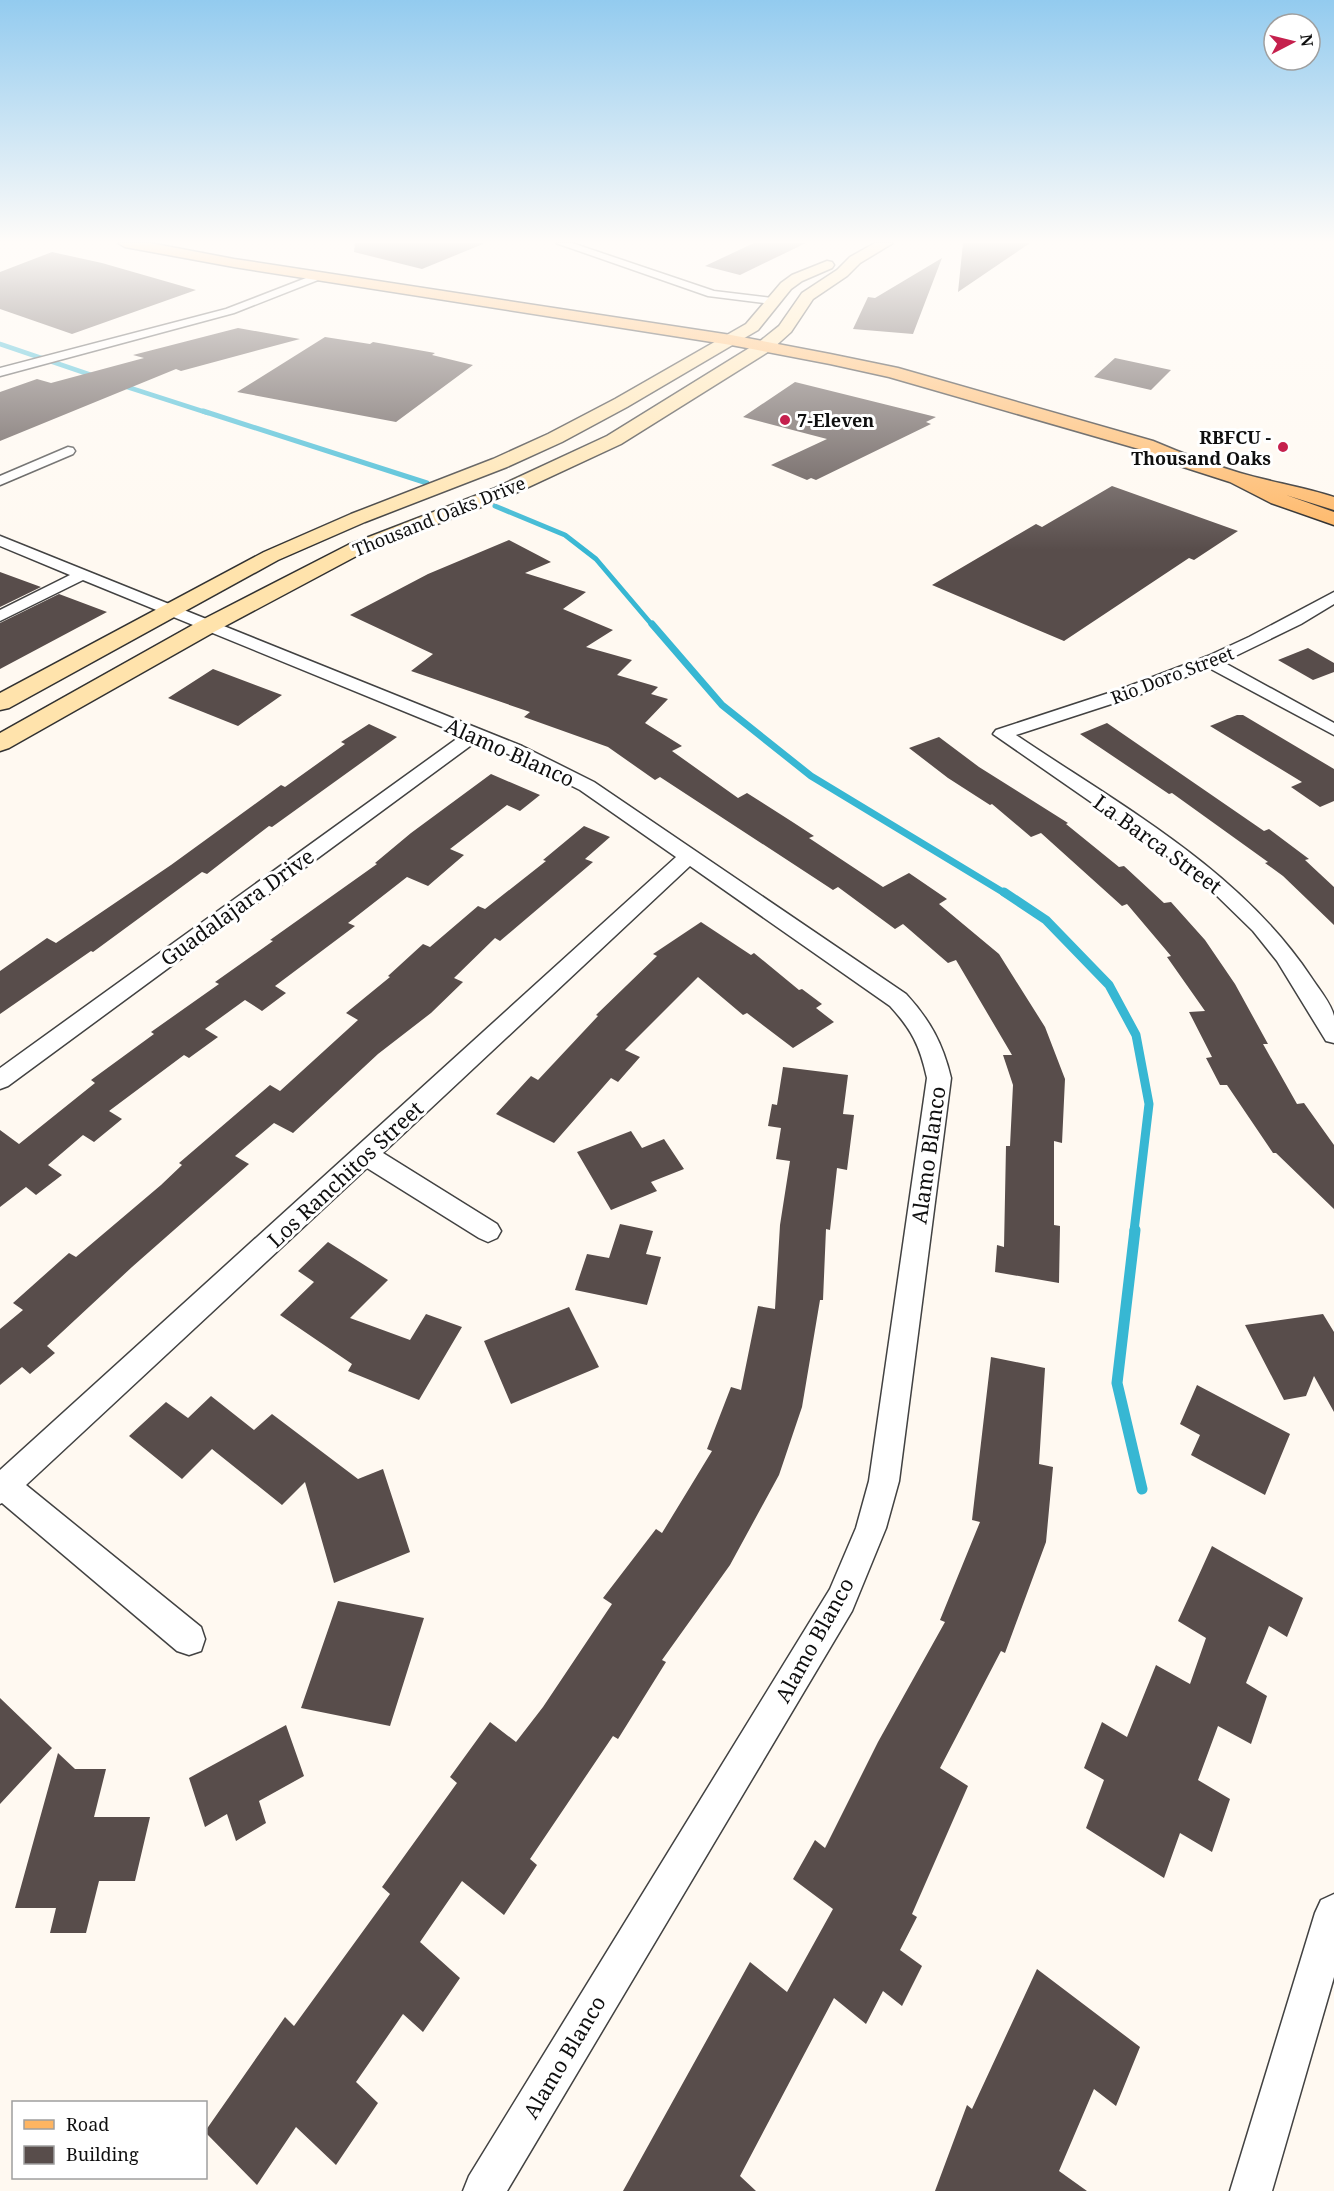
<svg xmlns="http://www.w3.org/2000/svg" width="1334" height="2191" font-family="'Noto Serif',serif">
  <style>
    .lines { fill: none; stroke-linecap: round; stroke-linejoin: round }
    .stream-far4 { stroke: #37b7d3; stroke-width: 4.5 }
    .stream-far3 { stroke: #37b7d3; stroke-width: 5 }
    .stream-far2 { stroke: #37b7d3; stroke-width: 7 }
    .stream-far1 { stroke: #37b7d3; stroke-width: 9 }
    .stream { stroke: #37b7d3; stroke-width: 11 }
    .building { fill: #584d4b }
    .street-casing { stroke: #424242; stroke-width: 3 }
    .secondary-casing { stroke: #313131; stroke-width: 3 }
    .primary-casing { stroke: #202020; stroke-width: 3 }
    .street { fill: #fff; fill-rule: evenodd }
    .secondary { fill: #ffe3ac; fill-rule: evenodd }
    .primary { fill: #feb562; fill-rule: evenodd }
    .poi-dot { fill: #c5204d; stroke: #fff; stroke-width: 2 }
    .labels { text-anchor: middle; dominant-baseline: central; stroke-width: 6; stroke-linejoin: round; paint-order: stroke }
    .far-poi-label { font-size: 18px; font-weight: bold; fill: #0f0f0f; stroke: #fff; text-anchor: start }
    .far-street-label { font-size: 18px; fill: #0f0f0f; stroke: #fff }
    .street-label { font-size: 21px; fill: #0f0f0f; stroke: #fff }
  </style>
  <rect width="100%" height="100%" fill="#fff9f1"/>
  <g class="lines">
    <path class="stream-far4" d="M 0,344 L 97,377
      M 118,384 L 208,413"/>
    <path class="stream-far3" d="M 203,411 L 427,483
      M 495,506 L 565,535 L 596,559 L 653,626"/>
    <path class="stream-far2" d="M 652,624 L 722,705 L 811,776 L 1006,894"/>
    <path class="stream-far1" d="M 1004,892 L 1046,920 L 1109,985 L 1136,1035 L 1149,1104 L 1134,1231"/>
    <path class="stream" d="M 1135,1230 L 1117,1383 L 1142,1489"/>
  </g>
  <path class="building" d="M 355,243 L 483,243 L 483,244 L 422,269 L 354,252 Z
    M 754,243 L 806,243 L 740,275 L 705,266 Z
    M 963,243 L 1030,243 L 958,292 Z
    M 52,252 L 102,263 L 196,290 L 72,334 L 0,309 L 0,272 Z
    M 942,258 L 913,334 L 853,329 L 868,297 L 875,298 Z
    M 238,328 L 300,339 L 181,371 L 176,369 L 0,441 L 0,392 L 37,379 L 51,383 L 144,358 L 133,355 Z
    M 325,337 L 370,344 L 373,342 L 435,353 L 432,355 L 473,365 L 396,422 L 237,392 Z
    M 1115,358 L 1171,370 L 1151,390 L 1094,377 Z
    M 795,382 L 936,417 L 926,422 L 931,424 L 816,480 L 811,478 L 807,480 L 771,465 L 827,439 L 743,417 Z
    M 1112,486 L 1238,531 L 1194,560 L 1189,558 L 1064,641 L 932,585 L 1036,524 L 1042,527 Z
    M 509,540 L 551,562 L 525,573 L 586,592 L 563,609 L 613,630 L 586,647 L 632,660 L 617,675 L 658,687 L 651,694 L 668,699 L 645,723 L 682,746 L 672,751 L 738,798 L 747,793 L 791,821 L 814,836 L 809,838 L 883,887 L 909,873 L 947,899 L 939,904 L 999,954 L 1045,1027 L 1065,1079 L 1062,1143 L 1054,1141 L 1054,1225 L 1060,1226 L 1059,1283 L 995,1272 L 997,1245 L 1004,1247 L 1006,1146 L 1010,1146 L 1013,1085 L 1003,1055 L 1012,1055 L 956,960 L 948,963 L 903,924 L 895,929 L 838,887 L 833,890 L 660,777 L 655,780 L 608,747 L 524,717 L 530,712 L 411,671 L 433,654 L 350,615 L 428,574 Z
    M 0,572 L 41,587 L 0,607 Z
    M 59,594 L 107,612 L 0,669 L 0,623 Z
    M 1308,648 L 1334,663 L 1334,672 L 1313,680 L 1278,660 Z
    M 213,669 L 282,695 L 238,726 L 168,698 Z
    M 1237,715 L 1243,715 L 1334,769 L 1334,801 L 1320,807 L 1291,787 L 1302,782 L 1210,726 Z
    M 1107,723 L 1264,831 L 1269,829 L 1309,859 L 1305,860 L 1334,887 L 1334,925 L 1283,876 L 1265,863 L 1268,862 L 1172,793 L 1169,794 L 1080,734 Z
    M 369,724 L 397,737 L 272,827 L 269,826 L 207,874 L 202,872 L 93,952 L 91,951 L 0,1014 L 0,971 L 47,938 L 56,943 L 171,865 L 281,785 L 285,787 L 345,744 L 341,742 Z
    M 939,737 L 979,767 L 1068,823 L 1066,824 L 1119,867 L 1124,866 L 1164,903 L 1171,902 L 1205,940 L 1235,984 L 1268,1044 L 1263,1044 L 1297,1104 L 1304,1103 L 1334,1145 L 1334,1209 L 1276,1153 L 1273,1153 L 1227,1085 L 1220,1085 L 1206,1058 L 1212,1057 L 1189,1012 L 1205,1011 L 1167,957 L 1171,956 L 1127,904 L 1122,906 L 1041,833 L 1031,837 L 992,804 L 990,805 L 948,778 L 909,748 Z
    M 491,774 L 540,795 L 520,811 L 507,805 L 450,849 L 464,855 L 428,886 L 407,877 L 348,923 L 355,926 L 275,986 L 286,993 L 262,1011 L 245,1000 L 205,1029 L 218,1037 L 189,1058 L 184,1055 L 109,1111 L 122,1119 L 94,1142 L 83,1135 L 48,1165 L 62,1175 L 36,1195 L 26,1187 L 0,1207 L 0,1130 L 19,1144 L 95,1083 L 91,1080 L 154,1034 L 151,1032 L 219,984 L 215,982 L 273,941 L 270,940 L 377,864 L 375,863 L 411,833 Z
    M 584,826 L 610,837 L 585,859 L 593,862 L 500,941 L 495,938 L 454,978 L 463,982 L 431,1013 L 378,1054 L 293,1133 L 274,1123 L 235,1156 L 249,1164 L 132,1267 L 47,1346 L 55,1353 L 30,1374 L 22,1367 L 0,1385 L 0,1329 L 23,1310 L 13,1303 L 69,1253 L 76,1257 L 161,1185 L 182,1165 L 179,1163 L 270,1085 L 280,1091 L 358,1020 L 346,1013 L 390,977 L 388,976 L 423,944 L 430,947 L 478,906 L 485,909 L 546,861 L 543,860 Z
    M 701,922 L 751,955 L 754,953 L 799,990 L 802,989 L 822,1004 L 816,1008 L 834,1022 L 793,1048 L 747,1013 L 743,1015 L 698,977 L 625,1050 L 640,1057 L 618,1082 L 611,1078 L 554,1143 L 496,1114 L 531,1076 L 538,1080 L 598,1016 L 596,1015 L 657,956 L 653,954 Z
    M 783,1067 L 848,1075 L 843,1114 L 854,1115 L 847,1170 L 837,1168 L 830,1230 L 826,1229 L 823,1300 L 820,1300 L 802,1407 L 779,1475 L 730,1565 L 662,1660 L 666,1662 L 618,1739 L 613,1736 L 530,1859 L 537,1865 L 504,1915 L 462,1881 L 420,1942 L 460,1978 L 423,2032 L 403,2014 L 356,2082 L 378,2103 L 336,2165 L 296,2127 L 257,2185 L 206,2133 L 206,2130 L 285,2017 L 294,2026 L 390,1894 L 382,1887 L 457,1783 L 450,1777 L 490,1722 L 516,1742 L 543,1707 L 612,1604 L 603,1598 L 656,1529 L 662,1533 L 712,1451 L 707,1449 L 731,1387 L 741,1390 L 758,1306 L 775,1309 L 780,1225 L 790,1161 L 776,1159 L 781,1128 L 768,1126 L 772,1104 L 777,1105 Z
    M 631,1131 L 642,1148 L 664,1139 L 684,1169 L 651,1182 L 657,1191 L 611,1210 L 577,1152 Z
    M 620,1224 L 653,1231 L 646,1254 L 661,1257 L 647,1305 L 575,1290 L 587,1254 L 609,1258 Z
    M 328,1242 L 388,1280 L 350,1318 L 410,1340 L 426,1314 L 462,1327 L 419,1400 L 348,1371 L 352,1364 L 280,1315 L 314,1282 L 298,1271 Z
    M 569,1307 L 599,1367 L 511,1404 L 484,1341 Z
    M 1323,1314 L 1334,1332 L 1334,1412 L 1314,1376 L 1306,1396 L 1284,1400 L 1245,1325 Z
    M 991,1357 L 1045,1368 L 1039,1464 L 1053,1467 L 1046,1542 L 1005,1653 L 1001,1651 L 940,1768 L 968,1786 L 912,1914 L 917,1917 L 900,1950 L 922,1966 L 902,2006 L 883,1991 L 866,2024 L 834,1998 L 740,2176 L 756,2191 L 623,2191 L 750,1962 L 787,1992 L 833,1909 L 793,1879 L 815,1840 L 825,1848 L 878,1742 L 945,1622 L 940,1620 L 980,1522 L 972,1520 Z
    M 1197,1385 L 1290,1434 L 1265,1495 L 1191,1455 L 1200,1435 L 1180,1424 Z
    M 211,1396 L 254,1430 L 272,1414 L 358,1479 L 383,1469 L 410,1552 L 334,1583 L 305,1482 L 282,1505 L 212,1449 L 182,1479 L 129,1436 L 166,1402 L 188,1418 Z
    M 1212,1546 L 1303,1598 L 1287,1637 L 1269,1626 L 1246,1683 L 1267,1696 L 1251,1744 L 1218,1726 L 1198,1780 L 1230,1799 L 1212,1852 L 1180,1833 L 1164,1878 L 1086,1828 L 1104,1780 L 1084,1768 L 1102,1722 L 1127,1737 L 1156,1665 L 1190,1684 L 1206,1638 L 1178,1621 Z
    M 338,1601 L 424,1618 L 390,1726 L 301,1708 Z
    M 0,1698 L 52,1748 L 0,1804 Z
    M 286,1725 L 304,1776 L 259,1801 L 266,1823 L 236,1841 L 227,1814 L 205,1827 L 189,1778 Z
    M 58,1753 L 75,1769 L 106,1769 L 94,1817 L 150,1817 L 135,1881 L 99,1881 L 86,1933 L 50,1933 L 56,1908 L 15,1908 Z
    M 1037,1969 L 1140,2047 L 1116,2106 L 1094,2089 L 1059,2171 L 1087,2191 L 935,2191 L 967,2105 L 972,2109 Z"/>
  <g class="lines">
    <defs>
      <path id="street" d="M 556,243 L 572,243 L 714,291 L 772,298 L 778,301 L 772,304 L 708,296 Z
        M 319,273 L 323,274 L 323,278 L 234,313 L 0,376 L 0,368 L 226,309 Z
        M 68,447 L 73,448 L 75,451 L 73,454 L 0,485 L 0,476 Z
        M 0,536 L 522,746 L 594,782 L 906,994 C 930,1020 943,1044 951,1078 L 899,1481 L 886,1528 L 852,1611 L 507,2191 L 463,2191 L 469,2176 L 830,1589 L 856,1528 L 869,1481 L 927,1078 C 920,1046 912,1030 890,1006 L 690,866 L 383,1153 L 497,1224 L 501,1231 L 497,1238 L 488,1242 L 479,1238 L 367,1168 L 26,1485 L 201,1627 L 205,1639 L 201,1651 L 189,1655 L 177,1651 L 2,1503 L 0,1504 L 0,1470 L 676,857 L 580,790 L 508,754 L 477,741 L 8,1086 L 0,1089 L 0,1068 L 462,735 L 83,580 L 0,621 L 0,610 L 70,575 L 0,546 Z
        M 1334,592 L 1334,604 L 1301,624 L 1223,662 L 1334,723 L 1334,735 L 1209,668 L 1136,696 L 1016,735 C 1121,806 1239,869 1311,977 C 1318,988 1331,1003 1334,1016 C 1334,1024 1334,1035 1334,1043 L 1326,1041 L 1277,961 L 1253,931 L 1213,892 L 1153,845 L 993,734 L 996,730 L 1124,688 L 1208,656 L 1249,637 Z
        M 1334,1894 L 1334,1977 L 1272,2191 L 1230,2191 L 1315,1913 L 1321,1900 Z"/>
      <path id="secondary" d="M 875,243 L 893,243 L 860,263 L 847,276 L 813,299 L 791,332 L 771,350 L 621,444 L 507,497 L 362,553 L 214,632 L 9,748 L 0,751 L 0,733 L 198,622 L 348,545 L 493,489 L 607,436 L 759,342 L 779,326 L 802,293 L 837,270 L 850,257 Z
        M 827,261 L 832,262 L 834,265 L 832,268 L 802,281 L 791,289 L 758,330 L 627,407 L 562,442 L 507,467 L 365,522 L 278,560 L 9,708 L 0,710 L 0,693 L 264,552 L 351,514 L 493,459 L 548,434 L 615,399 L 746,324 L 781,283 L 792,275 Z"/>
      <path id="primary" d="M 118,243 L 150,243 L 234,259 L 731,335 L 830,354 L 898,368 L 1153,441 C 1181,453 1210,464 1240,473 C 1271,482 1303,487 1334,497 L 1334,510 L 1286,495 L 1334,512 L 1334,525 L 1271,503 L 1230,482 L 1177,465 L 1139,449 L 889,377 L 830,364 L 731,345 L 234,267 L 125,247 Z"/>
    </defs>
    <use href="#street" class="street-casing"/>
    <use href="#secondary" class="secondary-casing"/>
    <use href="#primary" class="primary-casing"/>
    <use href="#street" class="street"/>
    <use href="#secondary" class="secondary"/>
    <use href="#primary" class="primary"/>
  </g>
  <linearGradient id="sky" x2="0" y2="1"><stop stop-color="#93cbef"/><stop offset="0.44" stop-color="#fffcf9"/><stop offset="1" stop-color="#fffcf9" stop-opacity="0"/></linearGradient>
  <rect width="1334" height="550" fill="url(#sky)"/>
  <g class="poi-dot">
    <circle cx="785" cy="420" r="6"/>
    <circle cx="1283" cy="447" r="6"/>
  </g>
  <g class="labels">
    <g class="far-poi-label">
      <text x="797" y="420">7-Eleven</text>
      <text x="1271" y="437" text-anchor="end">RBFCU -<tspan x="1271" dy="21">Thousand Oaks</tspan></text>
    </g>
    <g class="far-street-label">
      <text transform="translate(439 516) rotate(-22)">Thousand Oaks Drive</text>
      <text transform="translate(1172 675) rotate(-21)">Rio Doro Street</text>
    </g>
    <g class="street-label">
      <text transform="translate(510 752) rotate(24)">Alamo Blanco</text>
      <text transform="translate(1158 844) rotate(36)">La Barca Street</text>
      <text transform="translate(237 907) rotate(-36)">Guadalajara Drive</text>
      <text transform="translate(928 1155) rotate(-82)">Alamo Blanco</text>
      <text transform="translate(345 1174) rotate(-43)">Los Ranchitos Street</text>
      <text transform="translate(814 1640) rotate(-61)">Alamo Blanco</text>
      <text transform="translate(564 2057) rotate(-59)">Alamo Blanco</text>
    </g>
  </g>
  <rect x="12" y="2101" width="195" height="78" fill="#ffffff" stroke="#9f9f9f" stroke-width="1.5"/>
  <rect x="24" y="2120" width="30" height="9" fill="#feb562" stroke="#9f9f9f" stroke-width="1.5"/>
  <text x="66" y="2131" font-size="18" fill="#0f0f0f">Road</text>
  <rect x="24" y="2146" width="30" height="18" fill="#584d4b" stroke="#9f9f9f" stroke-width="1.5"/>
  <text x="66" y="2161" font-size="18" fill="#0f0f0f">Building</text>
  <g transform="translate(1292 42) rotate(83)"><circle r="28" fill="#ffffff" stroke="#9f9f9f" stroke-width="1.5"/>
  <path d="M0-4.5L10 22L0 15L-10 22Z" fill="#c5204d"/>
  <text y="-9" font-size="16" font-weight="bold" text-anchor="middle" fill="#0f0f0f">N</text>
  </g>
</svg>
